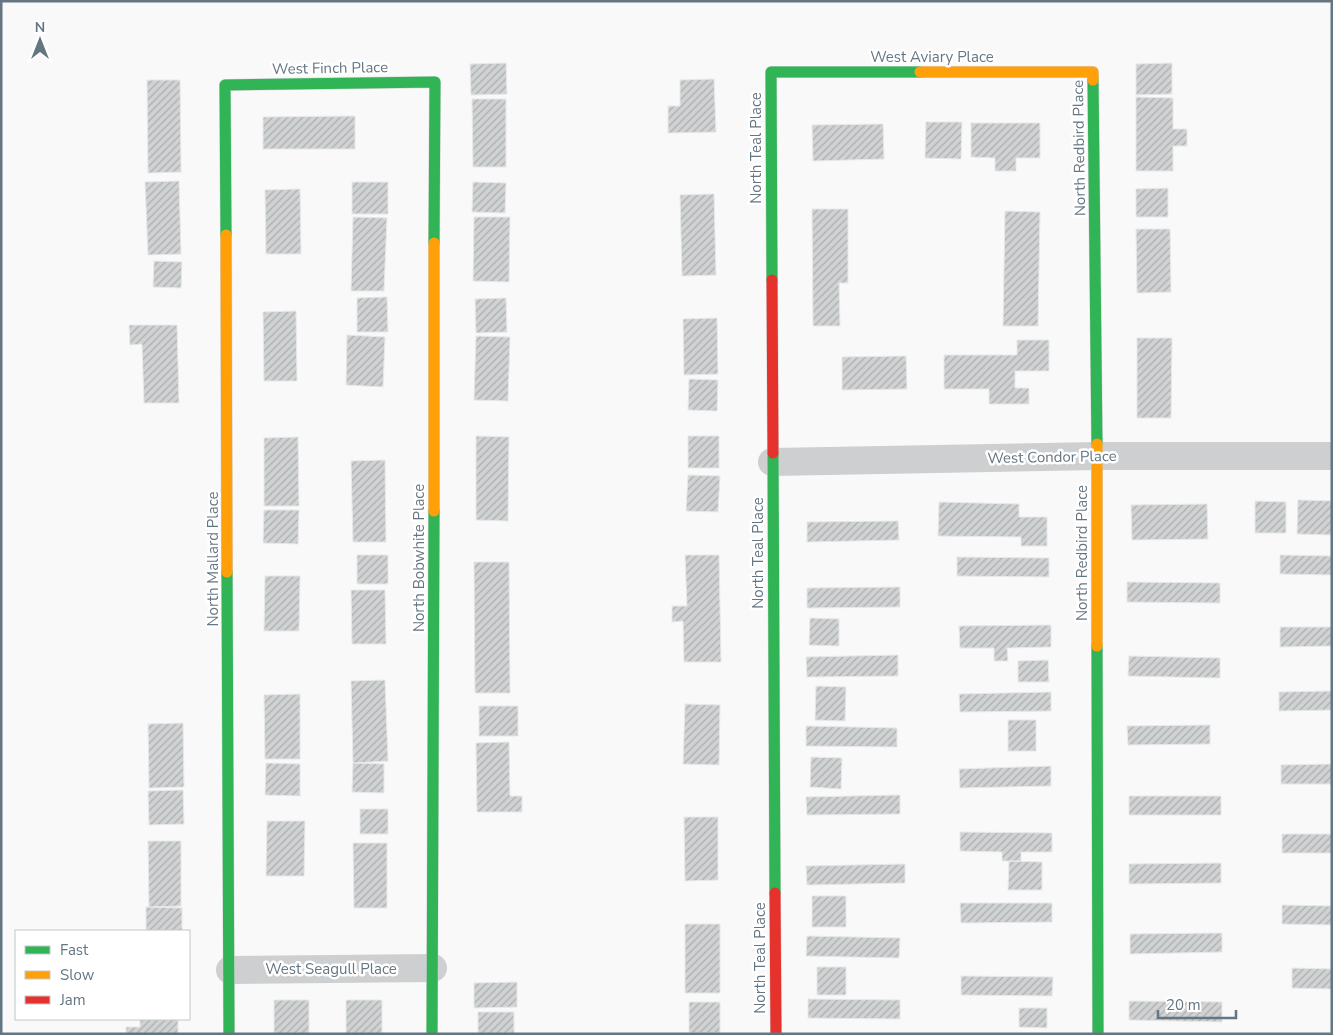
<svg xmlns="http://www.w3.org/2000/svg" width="1333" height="1035" font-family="'Nunito Sans',sans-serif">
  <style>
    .building { fill: url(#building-hatch); stroke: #e8e8e8 }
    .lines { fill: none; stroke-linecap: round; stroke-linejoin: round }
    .fast-casing { stroke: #d5d6d7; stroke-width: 12 }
    .slow-casing { stroke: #d5d6d7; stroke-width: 12 }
    .jam-casing { stroke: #d5d6d7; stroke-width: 12 }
    .street { stroke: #cecfd0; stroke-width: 28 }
    .fast { stroke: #30b455; stroke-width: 11 }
    .slow { stroke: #ff9f0a; stroke-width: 11 }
    .jam { stroke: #e5322d; stroke-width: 11 }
    .labels { text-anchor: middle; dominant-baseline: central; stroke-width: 5; stroke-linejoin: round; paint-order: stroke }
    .street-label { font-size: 15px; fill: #657683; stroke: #fff }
  </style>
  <defs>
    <pattern id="building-hatch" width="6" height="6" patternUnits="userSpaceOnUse" patternTransform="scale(1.25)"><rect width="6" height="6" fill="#d0d2d3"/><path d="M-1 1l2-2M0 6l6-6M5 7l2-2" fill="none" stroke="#acafb1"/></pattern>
  </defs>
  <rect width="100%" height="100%" fill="#f9f9f9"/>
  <path class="building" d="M 506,63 L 507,94 L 471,95 L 470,64 Z
    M 1172,63 L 1172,94 L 1136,95 L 1136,64 Z
    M 714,79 L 716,132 L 668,133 L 668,106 L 680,106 L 680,80 Z
    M 147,80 L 180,80 L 181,172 L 148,173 Z
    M 1136,97 L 1173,98 L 1173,129 L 1187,129 L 1187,146 L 1173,146 L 1173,171 L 1136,171 Z
    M 472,99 L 506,99 L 506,167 L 473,167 Z
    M 355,116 L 355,149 L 263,149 L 263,117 Z
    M 926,122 L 962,122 L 961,159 L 925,158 Z
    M 971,123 L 1040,123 L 1040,158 L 1016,158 L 1016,171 L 995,171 L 995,158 L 971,157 Z
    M 883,124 L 884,159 L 813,161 L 812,125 Z
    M 179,181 L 181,254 L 148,255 L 145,182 Z
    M 352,182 L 388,182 L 388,214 L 352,214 Z
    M 473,182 L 506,183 L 505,213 L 472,212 Z
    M 1168,188 L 1168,217 L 1136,217 L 1136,189 Z
    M 300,189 L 301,254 L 266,254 L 265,190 Z
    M 714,194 L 716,275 L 682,276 L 680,195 Z
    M 812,209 L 848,209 L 848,283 L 839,283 L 840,326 L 813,326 Z
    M 1005,211 L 1040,212 L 1038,326 L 1003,326 Z
    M 353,217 L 387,218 L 384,291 L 351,291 Z
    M 474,217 L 510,217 L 509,282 L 473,281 Z
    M 1136,229 L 1170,229 L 1171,292 L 1137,293 Z
    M 154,261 L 182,262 L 181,288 L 153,287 Z
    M 387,297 L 388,332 L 357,332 L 357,298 Z
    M 506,298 L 507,332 L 476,333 L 475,299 Z
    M 296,311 L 297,381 L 264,381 L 263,312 Z
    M 717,318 L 718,374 L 684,375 L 683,319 Z
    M 129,325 L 177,325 L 179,403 L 144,403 L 142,344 L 130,345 Z
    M 347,335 L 385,337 L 383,387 L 346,385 Z
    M 476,336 L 510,337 L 508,401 L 474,400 Z
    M 1137,338 L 1172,338 L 1171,418 L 1137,418 Z
    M 1017,340 L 1049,340 L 1049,371 L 1015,371 L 1015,388 L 1029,388 L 1029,404 L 989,404 L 989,389 L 944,389 L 944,355 L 1017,355 Z
    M 906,356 L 907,389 L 842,390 L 842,357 Z
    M 689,379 L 718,380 L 717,411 L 688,410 Z
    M 476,436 L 509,437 L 508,521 L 476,520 Z
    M 688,436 L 719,436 L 719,468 L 688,468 Z
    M 298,437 L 299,506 L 264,506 L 264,438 Z
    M 385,460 L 386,542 L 353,542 L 351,461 Z
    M 688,475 L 720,476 L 718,512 L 686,511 Z
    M 1298,500 L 1332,501 L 1332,535 L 1297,534 Z
    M 1255,501 L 1286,502 L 1286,533 L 1255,533 Z
    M 939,502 L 1019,504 L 1019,517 L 1047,517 L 1047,546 L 1021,546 L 1021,537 L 938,536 Z
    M 1207,504 L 1208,539 L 1132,540 L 1131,505 Z
    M 264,510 L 299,510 L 298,544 L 263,543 Z
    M 898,521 L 899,540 L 807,542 L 807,522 Z
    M 357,555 L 388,555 L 388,584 L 357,584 Z
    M 685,555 L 719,555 L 721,662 L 684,662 L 683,621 L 672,622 L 672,606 L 687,606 Z
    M 1280,555 L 1332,556 L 1332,575 L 1280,574 Z
    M 957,557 L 1049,558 L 1049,577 L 957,576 Z
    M 474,562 L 509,562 L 510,693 L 475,693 Z
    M 265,576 L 300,576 L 299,631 L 264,631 Z
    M 1127,582 L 1220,583 L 1220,603 L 1127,602 Z
    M 900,587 L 900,607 L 807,608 L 807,588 Z
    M 351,590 L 385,590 L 386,644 L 352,644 Z
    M 810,618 L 839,619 L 839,646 L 809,645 Z
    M 1051,625 L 1051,647 L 1007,648 L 1008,661 L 994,661 L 994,648 L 960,648 L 959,626 Z
    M 1280,627 L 1332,627 L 1332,646 L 1280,647 Z
    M 898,655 L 898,676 L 807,677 L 806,657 Z
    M 1129,656 L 1220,658 L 1220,678 L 1128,676 Z
    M 1048,660 L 1049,682 L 1018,682 L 1018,661 Z
    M 385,680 L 388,761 L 353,763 L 351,681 Z
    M 816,686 L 846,687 L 845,721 L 815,720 Z
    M 1332,691 L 1332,710 L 1279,711 L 1279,692 Z
    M 1051,692 L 1051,711 L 960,712 L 959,694 Z
    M 300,694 L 300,759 L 265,759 L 264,695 Z
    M 685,704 L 720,705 L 719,765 L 683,764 Z
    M 479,706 L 518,706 L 518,736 L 479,736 Z
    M 1008,720 L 1036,720 L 1036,751 L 1008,751 Z
    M 183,723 L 184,787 L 149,788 L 148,724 Z
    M 1210,725 L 1210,744 L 1128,745 L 1127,726 Z
    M 806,726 L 897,728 L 897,747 L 806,746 Z
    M 509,742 L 510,796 L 522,796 L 522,812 L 477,812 L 476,743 Z
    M 811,757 L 842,758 L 841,789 L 810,787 Z
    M 266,763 L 300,764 L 300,796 L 265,795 Z
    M 353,763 L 384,764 L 384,793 L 352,792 Z
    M 1332,764 L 1332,784 L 1281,784 L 1281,765 Z
    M 1051,766 L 1051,786 L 960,788 L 959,769 Z
    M 183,790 L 184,824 L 149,825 L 148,791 Z
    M 900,795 L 900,814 L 807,815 L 806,797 Z
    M 1129,796 L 1221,796 L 1221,815 L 1129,815 Z
    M 360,809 L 388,809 L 388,834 L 360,834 Z
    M 684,817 L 718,817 L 718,880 L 685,881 Z
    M 267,821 L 305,821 L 304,876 L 266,876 Z
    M 960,832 L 1052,833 L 1052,852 L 1021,852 L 1021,861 L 1002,861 L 1002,852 L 960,851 Z
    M 1282,834 L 1332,834 L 1332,853 L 1282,853 Z
    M 148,841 L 181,841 L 181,906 L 149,907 Z
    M 353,843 L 387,843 L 387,908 L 354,908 Z
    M 1009,861 L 1042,862 L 1042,890 L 1008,890 Z
    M 1221,863 L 1221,883 L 1129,884 L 1129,864 Z
    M 905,864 L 905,883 L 807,885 L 806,866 Z
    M 812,896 L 846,896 L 846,927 L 812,927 Z
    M 960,903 L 1052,903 L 1052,922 L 961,923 Z
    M 1282,905 L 1332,906 L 1332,925 L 1282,924 Z
    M 146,907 L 182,908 L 182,931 L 146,931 Z
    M 685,924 L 720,924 L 720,993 L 685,993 Z
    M 1222,933 L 1222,952 L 1130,954 L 1130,934 Z
    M 807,936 L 900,938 L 899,958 L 806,956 Z
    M 817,967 L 846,967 L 846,995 L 817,995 Z
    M 1292,968 L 1332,969 L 1332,989 L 1292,988 Z
    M 961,976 L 1053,977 L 1052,996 L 961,995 Z
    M 517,982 L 517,1007 L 474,1008 L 474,983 Z
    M 808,999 L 900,1000 L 900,1019 L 808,1018 Z
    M 274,1000 L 309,1000 L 309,1034 L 274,1034 Z
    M 346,1000 L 382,1000 L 382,1034 L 346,1034 Z
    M 1129,1001 L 1222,1002 L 1222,1022 L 1129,1020 Z
    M 689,1002 L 720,1002 L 720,1033 L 689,1033 Z
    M 1019,1008 L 1047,1008 L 1047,1028 L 1019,1027 Z
    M 478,1012 L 514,1012 L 514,1034 L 478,1034 Z
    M 140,1019 L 178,1019 L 178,1034 L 126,1034 L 126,1027 L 140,1027 Z"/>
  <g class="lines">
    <defs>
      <path id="fast" d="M 1093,80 L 1097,444
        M 226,235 L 225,85 L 435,82 L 434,243
        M 772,280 L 771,72 L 920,72
        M 773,453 L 775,893
        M 227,572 L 229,1034
        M 1097,646 L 1098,1034
        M 432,1034 L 434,511"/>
      <path id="slow" d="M 920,72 L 1093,72 L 1093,80
        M 226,235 L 227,572
        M 1097,444 L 1097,646
        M 434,511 L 434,243"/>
      <path id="jam" d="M 772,280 L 773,453
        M 775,893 L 776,1034"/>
    </defs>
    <use href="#fast" class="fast-casing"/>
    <use href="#slow" class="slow-casing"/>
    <use href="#jam" class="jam-casing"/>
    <path class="street" d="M 772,462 L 1097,456 L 1332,456
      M 230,970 L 433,968"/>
    <use href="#fast" class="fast"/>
    <use href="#slow" class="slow"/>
    <use href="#jam" class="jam"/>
  </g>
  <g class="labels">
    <g class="street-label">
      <text x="932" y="57">West Aviary Place</text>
      <text transform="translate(330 68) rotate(-1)">West Finch Place</text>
      <text transform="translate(756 148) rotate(-90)">North Teal Place</text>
      <text transform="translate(1079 148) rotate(-91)">North Redbird Place</text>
      <text transform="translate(1052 457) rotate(-1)">West Condor Place</text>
      <text transform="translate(758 553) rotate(-90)">North Teal Place</text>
      <text transform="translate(1082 553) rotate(-90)">North Redbird Place</text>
      <text transform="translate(419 558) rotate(-90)">North Bobwhite Place</text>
      <text transform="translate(213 559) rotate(-90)">North Mallard Place</text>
      <text transform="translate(760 958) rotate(-90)">North Teal Place</text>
      <text x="331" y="969">West Seagull Place</text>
    </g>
  </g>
  <rect width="1333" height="1035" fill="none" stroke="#657683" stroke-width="5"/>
  <rect x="15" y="930" width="175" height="90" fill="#ffffff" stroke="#c1c8cd"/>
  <rect x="25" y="946" width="25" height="8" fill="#30b455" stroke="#c1c8cd"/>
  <text x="60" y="955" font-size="15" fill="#657683">Fast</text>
  <rect x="25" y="971" width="25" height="8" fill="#ff9f0a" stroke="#c1c8cd"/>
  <text x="60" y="980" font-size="15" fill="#657683">Slow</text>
  <rect x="25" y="996" width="25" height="8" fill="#e5322d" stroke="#c1c8cd"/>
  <text x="60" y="1005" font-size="15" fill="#657683">Jam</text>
  <g transform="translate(40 40)" stroke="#ffffff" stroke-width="4" paint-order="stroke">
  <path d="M0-4L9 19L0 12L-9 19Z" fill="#657683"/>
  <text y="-8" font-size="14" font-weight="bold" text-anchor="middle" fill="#657683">N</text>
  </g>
  <path d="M1158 1010v8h78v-8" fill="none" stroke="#657683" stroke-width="2.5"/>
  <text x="1166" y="1010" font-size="15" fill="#657683" stroke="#ffffff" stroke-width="4" paint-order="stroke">20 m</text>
</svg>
